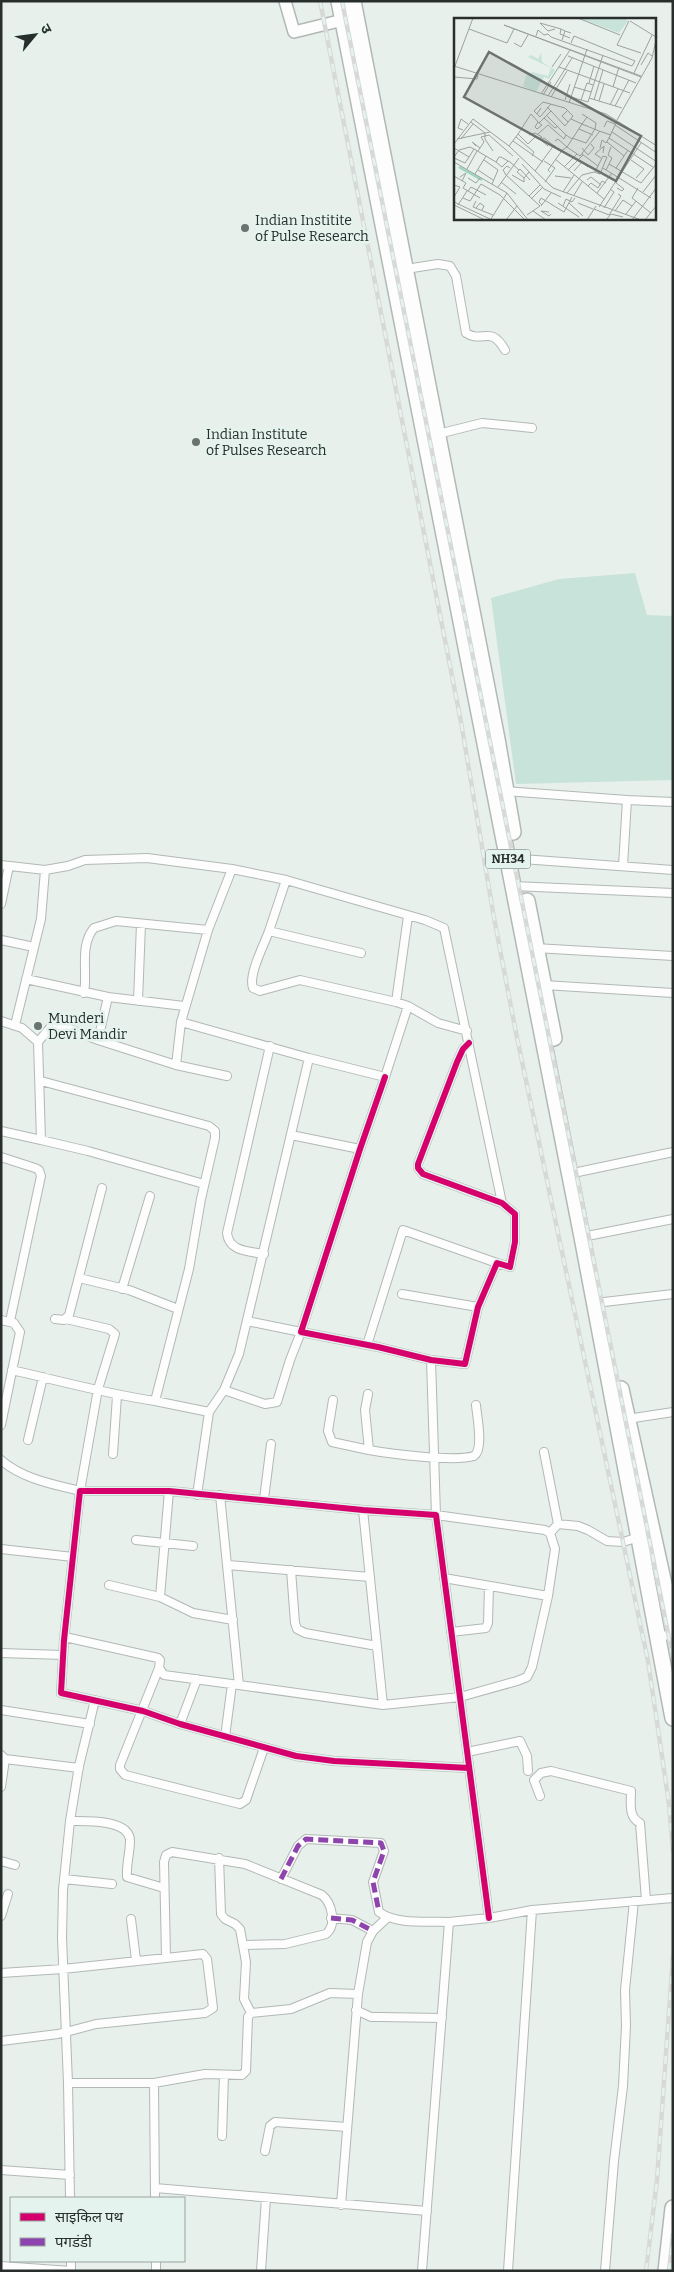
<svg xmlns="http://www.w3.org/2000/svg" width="674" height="2272" font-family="Bitter,'Noto Sans Devanagari',serif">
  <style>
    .green { fill: #c8e3d9 }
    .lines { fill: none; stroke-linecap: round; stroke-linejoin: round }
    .street-casing { stroke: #b2b8b6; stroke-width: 10 }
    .secondary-casing { stroke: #b2b8b6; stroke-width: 14 }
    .highway-casing { stroke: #b2b8b6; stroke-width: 18 }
    .street { stroke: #fcfdfc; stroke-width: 8 }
    .secondary { stroke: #fcfdfc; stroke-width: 11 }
    .highway { stroke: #fcfdfc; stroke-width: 15 }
    .rail-casing { stroke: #d7d9d8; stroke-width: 4.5 }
    .rail { stroke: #e4f3ed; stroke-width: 2.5; stroke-dasharray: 8; stroke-linecap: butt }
    .quiet { stroke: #8e44ad; stroke-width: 5; stroke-dasharray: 10 5; stroke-linecap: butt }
    .cycleway-casing { stroke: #e4f3ed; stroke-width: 9 }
    .cycleway { stroke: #d6006c; stroke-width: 6 }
    .poi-dot { fill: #6b726f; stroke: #e4f3ed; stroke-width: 2 }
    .labels { text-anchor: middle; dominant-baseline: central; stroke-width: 5; stroke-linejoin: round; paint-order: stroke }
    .shield { fill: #e4f3ed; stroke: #606966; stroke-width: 1 }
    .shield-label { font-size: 12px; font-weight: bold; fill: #282e2c }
    .poi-label { font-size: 14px; fill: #282e2c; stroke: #e4f3ed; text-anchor: start }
    .inset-river { fill: none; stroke: #9dd3c1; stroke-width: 2.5 }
    .inset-road { fill: none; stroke: #9ba29f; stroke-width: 1 }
    .view { fill: #6b726f; fill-opacity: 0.15; stroke: #6b726f; stroke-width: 2.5 }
    .inset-edge { fill: none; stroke: #282e2c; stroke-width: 2.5 }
  </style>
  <rect width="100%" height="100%" fill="#e8f0ec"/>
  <path class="green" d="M 635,573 L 647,615 L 673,616 L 673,780 L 516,784 L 491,598 L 559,579 Z"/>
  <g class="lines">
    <defs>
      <path id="street" d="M 406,269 L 438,264 L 450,266 L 456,276 L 466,333 C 483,344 490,324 505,350
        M 438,434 L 482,423 L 532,428
        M 506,791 L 627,800 L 623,866
        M 627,800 L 673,802
        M 508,858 L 673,870
        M 1,865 L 45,870 L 68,866 L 85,860 L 147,858 L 232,869 L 208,930 L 181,1022 L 309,1058 L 385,1077 L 408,1006
        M 232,869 L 286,880
        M 513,886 L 673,893
        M 1,904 L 9,866
        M 269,931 L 286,880 L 425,920 L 444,928 L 502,1203
        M 1,940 L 34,947
        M 535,948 L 673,956
        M 361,953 L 269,931 C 264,945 248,975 253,988 L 260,991 L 300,980 L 396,1002 L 408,1006 L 438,1023 L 467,1031
        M 26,979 L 108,997
        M 544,985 L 673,993
        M 84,993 C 88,972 79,946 94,928 L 116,921 L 208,930
        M 138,1001 L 141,924
        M 396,1002 L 408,916
        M 1,1021 L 22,1028 L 38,1042 L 41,1140 L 1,1131
        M 181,1022 L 176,1065 L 98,1040 L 108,997 L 184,1006
        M 15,1025 L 41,919 L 45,870
        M 38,1042 L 54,1023 L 98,1040
        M 176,1065 L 227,1076
        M 385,1077 L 360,1149 L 301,1332 L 378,1347 L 431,1360 L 465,1364 L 478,1307 L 497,1263 L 510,1267 L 515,1242 L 515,1214 L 502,1203 L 423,1174 L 418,1168 L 418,1164 L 457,1062 L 463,1049 L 469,1043
        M 41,1081 L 209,1126 L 215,1131 L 215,1138 L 201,1199 L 189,1269 L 155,1401 L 209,1412 L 197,1495
        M 291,1135 L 360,1149
        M 41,1140 L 88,1151 L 204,1184
        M 1,1157 L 35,1168 L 39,1170 L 41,1176 L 10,1321
        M 578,1172 L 673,1152
        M 582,1237 L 673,1219
        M 264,1254 C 249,1251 229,1252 227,1233 L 270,1046
        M 79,1278 L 129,1290 L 178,1309
        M 122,1289 L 150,1196
        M 402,1294 L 478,1307
        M 604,1302 L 673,1294
        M 55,1319 L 64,1320 L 69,1315 L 102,1188
        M 1,1320 L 14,1323 L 20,1332 L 1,1425
        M 367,1345 L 403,1230 L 497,1263
        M 431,1360 L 436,1515 L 545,1530 L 550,1533
        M 12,1370 C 60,1381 107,1394 155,1401
        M 224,1390 L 265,1404 L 277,1402 L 290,1360 L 301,1332 L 247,1321
        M 368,1394 L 365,1410 L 369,1450 C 391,1454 454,1462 474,1456 C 484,1449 477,1417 476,1405
        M 333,1400 L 328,1431 L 332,1442 L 369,1450
        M 209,1412 L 224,1390 L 239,1354 L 309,1058
        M 627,1419 L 673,1412
        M 28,1440 L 43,1377
        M 113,1454 L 117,1396
        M 1,1460 C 23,1479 52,1484 80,1491 L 98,1389 L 115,1334 L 109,1329 L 66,1319
        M 169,1491 L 160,1597 L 193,1613 L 233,1620
        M 220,1495 L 239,1685 L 383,1705 L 460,1697 L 517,1681 L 527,1677 L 532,1667 L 548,1596 L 555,1549 L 550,1533 L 558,1524 L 544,1452
        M 264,1499 L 271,1444
        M 363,1510 L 383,1705
        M 558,1524 L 578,1526 L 588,1530 L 607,1541 L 623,1542 L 639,1537
        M 136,1540 L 193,1546
        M 1,1549 L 73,1557
        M 228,1565 L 370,1577
        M 291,1570 L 295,1623 L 297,1629 L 305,1633 L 377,1646
        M 444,1578 L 548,1596
        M 109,1585 L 160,1597
        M 451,1632 L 486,1628 L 488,1623 L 489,1586
        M 65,1637 L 158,1658 L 160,1660 L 159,1668 L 164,1675 L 239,1685
        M 658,1637 L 673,1634
        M 1,1653 L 63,1655
        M 159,1668 L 120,1765 L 120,1769 L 125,1775 L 240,1804 L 246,1800 L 264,1748
        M 1,1710 L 90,1724
        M 180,1724 L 197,1679
        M 225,1737 L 232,1684
        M 467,1752 L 520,1741 L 527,1756 L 528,1771
        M 1,1755 L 5,1759 L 1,1787
        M 5,1759 L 79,1768
        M 469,1768 L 334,1761 L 296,1756 L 180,1724 L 143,1711 L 61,1693 L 64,1640 L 80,1491 L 169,1491 L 363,1510 L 436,1515 L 489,1918
        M 540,1796 L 534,1780 L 541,1773 L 551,1771 L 631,1791 C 631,1803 628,1817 640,1823 L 646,1900
        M 70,1821 C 85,1821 130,1819 130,1841 C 130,1853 126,1865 127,1877 L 164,1888
        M 219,1858 L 221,1914 L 225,1919 L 235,1924 L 240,1929 L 246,1962 L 244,1999 L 251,2013
        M 1,1861 L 15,1865
        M 64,1879 L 112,1884
        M 281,1879 L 298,1846 L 306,1839 L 381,1843 L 384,1851 L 373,1882 L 379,1912 C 397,1925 427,1921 449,1922
        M 1,1916 L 8,1894
        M 331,1918 L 352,1920 L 373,1931
        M 131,1919 L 136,1960
        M 166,1957 L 164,1862 L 166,1855 L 172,1852 L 245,1864 L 322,1895 C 332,1903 337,1925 326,1934 L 285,1944 L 243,1945
        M 1,1973 L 63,1969 L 203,1954 L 207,1959 L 213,2008 L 205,2013 L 96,2024 L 58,2034 L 1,2041
        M 356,2010 L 371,2017 L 379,2017 L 442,2018
        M 68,2083 L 154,2083 L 205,2074 L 242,2075 L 246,2071 L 248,2017 L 251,2013 L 291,2009 L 330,1993 L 358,1994
        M 154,2083 L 155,2198
        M 222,2136 L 224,2075
        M 265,2151 L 270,2126 L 275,2122 L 347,2127
        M 1,2170 L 70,2175
        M 155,2188 L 427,2211
        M 70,2198 L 68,2083 L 62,1938 L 63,1890 L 70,1821 L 79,1766 L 95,1700
        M 341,2205 L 358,1994 L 367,1942 L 373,1931 L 388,1917
        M 71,2261 L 71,2271
        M 156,2261 L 156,2271
        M 1,2266 L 71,2271
        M 261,2271 L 266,2198
        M 422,2271 L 449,1922 L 489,1918 L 532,1910 L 673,1898
        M 508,2271 L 532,1910
        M 605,2271 L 614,2161 L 623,2086 L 626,2026 L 625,1990 L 634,1901"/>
      <path id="secondary" d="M 285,1 L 294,32 L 343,20"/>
      <path id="highway" d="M 339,1 L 582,1237 L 673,1718
        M 353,1 L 497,739 L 513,832
        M 527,901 L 554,1038
        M 621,1389 L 673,1625
        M 666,2271 L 673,2208"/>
    </defs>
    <use href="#street" class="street-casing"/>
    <use href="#secondary" class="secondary-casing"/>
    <use href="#highway" class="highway-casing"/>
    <use href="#street" class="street"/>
    <use href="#secondary" class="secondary"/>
    <use href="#highway" class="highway"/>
    <defs>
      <path id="rail" d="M 320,1 L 461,722 L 494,918 L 516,1033 L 648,1661 L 669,1804 L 673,1851
        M 342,1 L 673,1658
        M 646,2271 L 657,2180 L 673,1956
        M 669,2271 L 673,2235"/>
    </defs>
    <use href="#rail" class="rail-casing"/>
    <use href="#rail" class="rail"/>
    <path class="quiet" d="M 281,1879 L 298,1846 L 306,1839 L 381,1843 L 384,1851 L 373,1882 L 379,1912
      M 331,1918 L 352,1920 L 373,1931"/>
    <defs>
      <path id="cycleway" d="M 385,1077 L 360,1149 L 301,1332 L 378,1347 L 431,1360 L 465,1364 L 478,1307 L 497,1263 L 510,1267 L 515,1242 L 515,1214 L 502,1203 L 423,1174 L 418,1168 L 418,1164 L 457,1062 L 463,1049 L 469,1043
        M 469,1768 L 334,1761 L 296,1756 L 180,1724 L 143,1711 L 61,1693 L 64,1640 L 80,1491 L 169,1491 L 363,1510 L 436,1515 L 489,1918"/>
    </defs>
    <use href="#cycleway" class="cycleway-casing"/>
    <use href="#cycleway" class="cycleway"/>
  </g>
  <g class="poi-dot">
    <circle cx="245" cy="228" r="5"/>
    <circle cx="196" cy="442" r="5"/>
    <circle cx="38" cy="1026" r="5"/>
  </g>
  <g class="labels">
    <rect class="shield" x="485.5" y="849.5" width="45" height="19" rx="4"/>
    <g class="shield-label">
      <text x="508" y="859">NH34</text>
    </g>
    <g class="poi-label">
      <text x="255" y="220">Indian Institite<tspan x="255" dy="16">of Pulse Research</tspan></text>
      <text x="206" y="434">Indian Institute<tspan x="206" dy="16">of Pulses Research</tspan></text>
      <text x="48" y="1018">Munderi<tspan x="48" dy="16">Devi Mandir</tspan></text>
    </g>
  </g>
  <g transform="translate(454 18)">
    <rect width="202" height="202" fill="#e8f0ec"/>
    <path d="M 125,0 L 171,0 L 174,3 L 165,15 ZM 87,35 L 88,44 L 101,52 L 95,61 L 90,59 L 82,74 L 69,68 L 72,58 L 78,54 L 94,58 L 97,50 L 74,39 L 77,37 L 84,41 Z" fill="#c8e3d9"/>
    <path class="inset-river" d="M 5,149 L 28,162"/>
    <path class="inset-road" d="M 124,0 L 166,17M 175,3 L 163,27 L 187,35M 176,3 L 202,19M 15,11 L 53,25 L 60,11M 101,11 L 94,13 L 86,5 L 107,11M 111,13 L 107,11 L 106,16 L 116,20M 82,18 L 84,12 L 90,17 L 94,16 L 97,19 L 178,48 L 181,43 L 120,18 L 117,25M 108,22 L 111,13 L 117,15M 60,25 L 67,29 L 74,17M 114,38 L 182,65M 187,47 L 194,35 L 198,38M 0,48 L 152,96 L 203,128M 1,48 L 19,0M 98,49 L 107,36M 105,49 L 176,75M 180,55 L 198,17M 0,59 L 23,61 L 24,57M 187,59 L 50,7 L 187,58M 135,65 L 140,48M 120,69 L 137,74M 159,69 L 165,49M 87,76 L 116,32M 89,77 L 97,64M 94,78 L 118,40M 97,79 L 113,53M 117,79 L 134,84 L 149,37M 135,80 L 168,90M 111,82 L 116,66M 127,82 L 133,65 L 139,67M 140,82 L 149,52M 145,83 L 150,66M 115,85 L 133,31M 156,87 L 164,71M 161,88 L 175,62M 87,90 L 83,96 L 86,99 L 97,86M 113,93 L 108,98 L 114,104M 83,96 L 80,93 L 89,84 L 111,90 L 119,98 L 111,108 L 97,93M 93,98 L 112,117M 90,100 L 101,110 L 104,108M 117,101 L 128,106 L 133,99M 163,102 L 198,40 L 203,18M 163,103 L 155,120 L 199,149M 17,104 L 31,115 L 31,121 L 39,133M 84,104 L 81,109 L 83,111 L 88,107 L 85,105M 161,107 L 203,135M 150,109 L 153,103 L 161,106M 125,111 L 139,117M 9,112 L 4,110 L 7,101 L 14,106M 146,113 L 126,138 L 113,129 L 128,106 L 145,113 L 157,117M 158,114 L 203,144M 84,116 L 94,107 L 110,121 L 112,117 L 118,121M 75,117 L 81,115 L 88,119 L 85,121 L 81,119 L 74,126 L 64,116 L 77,96 L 85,105 L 97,93 L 93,89M 62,119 L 80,134 L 78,138M 118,120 L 132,125 L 141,111 L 142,105 L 128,96M 3,121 L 36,114M 7,121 L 19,106M 59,123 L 89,144M 101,123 L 104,121 L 113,129 L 107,133M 153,124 L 170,138M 0,126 L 19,101 L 55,128 L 64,116M 22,128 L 18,124 L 26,130M 55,128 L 99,170 L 187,202M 94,128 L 87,122 L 90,120 L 99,127M 0,130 L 15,139 L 11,145 L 0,140M 128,130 L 134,137 L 140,130 L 137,126M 146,130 L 148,122 L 152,125 L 155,120M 20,131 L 42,144M 24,133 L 30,124 L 27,119 L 35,117 L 59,138M 128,136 L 144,148M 0,139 L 5,132 L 16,129 L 20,131 L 15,139M 147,140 L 141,136 L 150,128 L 149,135M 101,141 L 150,181M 30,142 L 44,152 L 38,166M 177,142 L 190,151 L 182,160M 54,143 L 48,149 L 42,144 L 45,139 L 47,139 L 54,143 L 56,144 L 65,152M 90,143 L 101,150 L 91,164M 0,144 L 53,175 L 74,202M 68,146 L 90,171 L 107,179M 155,146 L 187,165M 110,149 L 123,136M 149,150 L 197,180M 162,150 L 174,132M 13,151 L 23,133M 24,152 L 39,162M 114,152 L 129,137M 152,152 L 158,140 L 154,137 L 157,129M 81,153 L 100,127 L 107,134 L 94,152 L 96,154M 120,153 L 128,144 L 134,149M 21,156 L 32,138M 52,157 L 86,188 L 73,197M 52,157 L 49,152 L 53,148 L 56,150M 58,157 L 70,164 L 70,160 L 75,154M 0,158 L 12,165 L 9,170 L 26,180M 101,158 L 117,160M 6,159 L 12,155 L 8,163M 14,160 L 22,165 L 26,160M 70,160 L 63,154 L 66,151 L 76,162M 133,162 L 137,159 L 147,167M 47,164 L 62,176M 161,164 L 170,171 L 168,173 L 163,170M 187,165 L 203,145M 27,166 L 46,177 L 70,201M 0,167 L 6,169 L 0,179M 134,168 L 137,165 L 144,170 L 148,163 L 152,165M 44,169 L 65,140M 184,170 L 178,180 L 197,195M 14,173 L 17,169 L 32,177M 109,174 L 120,157M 189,174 L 203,156M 113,175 L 128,157 L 140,154 L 146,156 L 153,139 L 149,138 L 141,154M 143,175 L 158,155M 120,177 L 128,164M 75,178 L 86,167M 9,180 L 16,183 L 27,166M 77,181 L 89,169M 22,183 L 19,189 L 39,197M 0,184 L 38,202M 104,185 L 125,199M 115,185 L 129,198M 124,185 L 139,191M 0,187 L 31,202M 4,187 L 13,173M 88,187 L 85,184 L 87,180 L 110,194 L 118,179M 87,188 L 97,175M 109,188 L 112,181 L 118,184 L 121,180M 145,189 L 187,125M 22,190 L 26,185 L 30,188 L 28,192M 150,190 L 160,174 L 156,171M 140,191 L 155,197 L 167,178 L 164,176M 79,193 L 92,202M 161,193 L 169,182 L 178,188M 95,194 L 87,193 L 95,198 L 97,196M 172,196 L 182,183M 37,201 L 53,175M 153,201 L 157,196 L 169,199M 52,202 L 63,188M 133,202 L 142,188M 178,202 L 203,169M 191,202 L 203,187"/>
    <path class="view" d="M 35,34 L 187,118 L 162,163 L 10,79 Z"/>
    <rect width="202" height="202" class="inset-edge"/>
  </g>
  <rect width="674" height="2272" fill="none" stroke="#282e2c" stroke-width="5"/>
  <rect x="10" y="2197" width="175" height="65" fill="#e4f3ed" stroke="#99a4a0"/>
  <rect x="20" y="2213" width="25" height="8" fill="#d6006c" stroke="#99a4a0"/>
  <text x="55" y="2222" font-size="15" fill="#282e2c">साइकिल पथ</text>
  <rect x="20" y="2238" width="25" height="8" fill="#8e44ad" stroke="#99a4a0"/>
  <text x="55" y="2247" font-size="15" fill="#282e2c">पगडंडी</text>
  <g transform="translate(35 35) rotate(61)" stroke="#e4f3ed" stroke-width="4" paint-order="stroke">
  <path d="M0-4L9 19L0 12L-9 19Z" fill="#282e2c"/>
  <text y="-8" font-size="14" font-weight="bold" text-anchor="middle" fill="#282e2c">उ</text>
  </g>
</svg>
